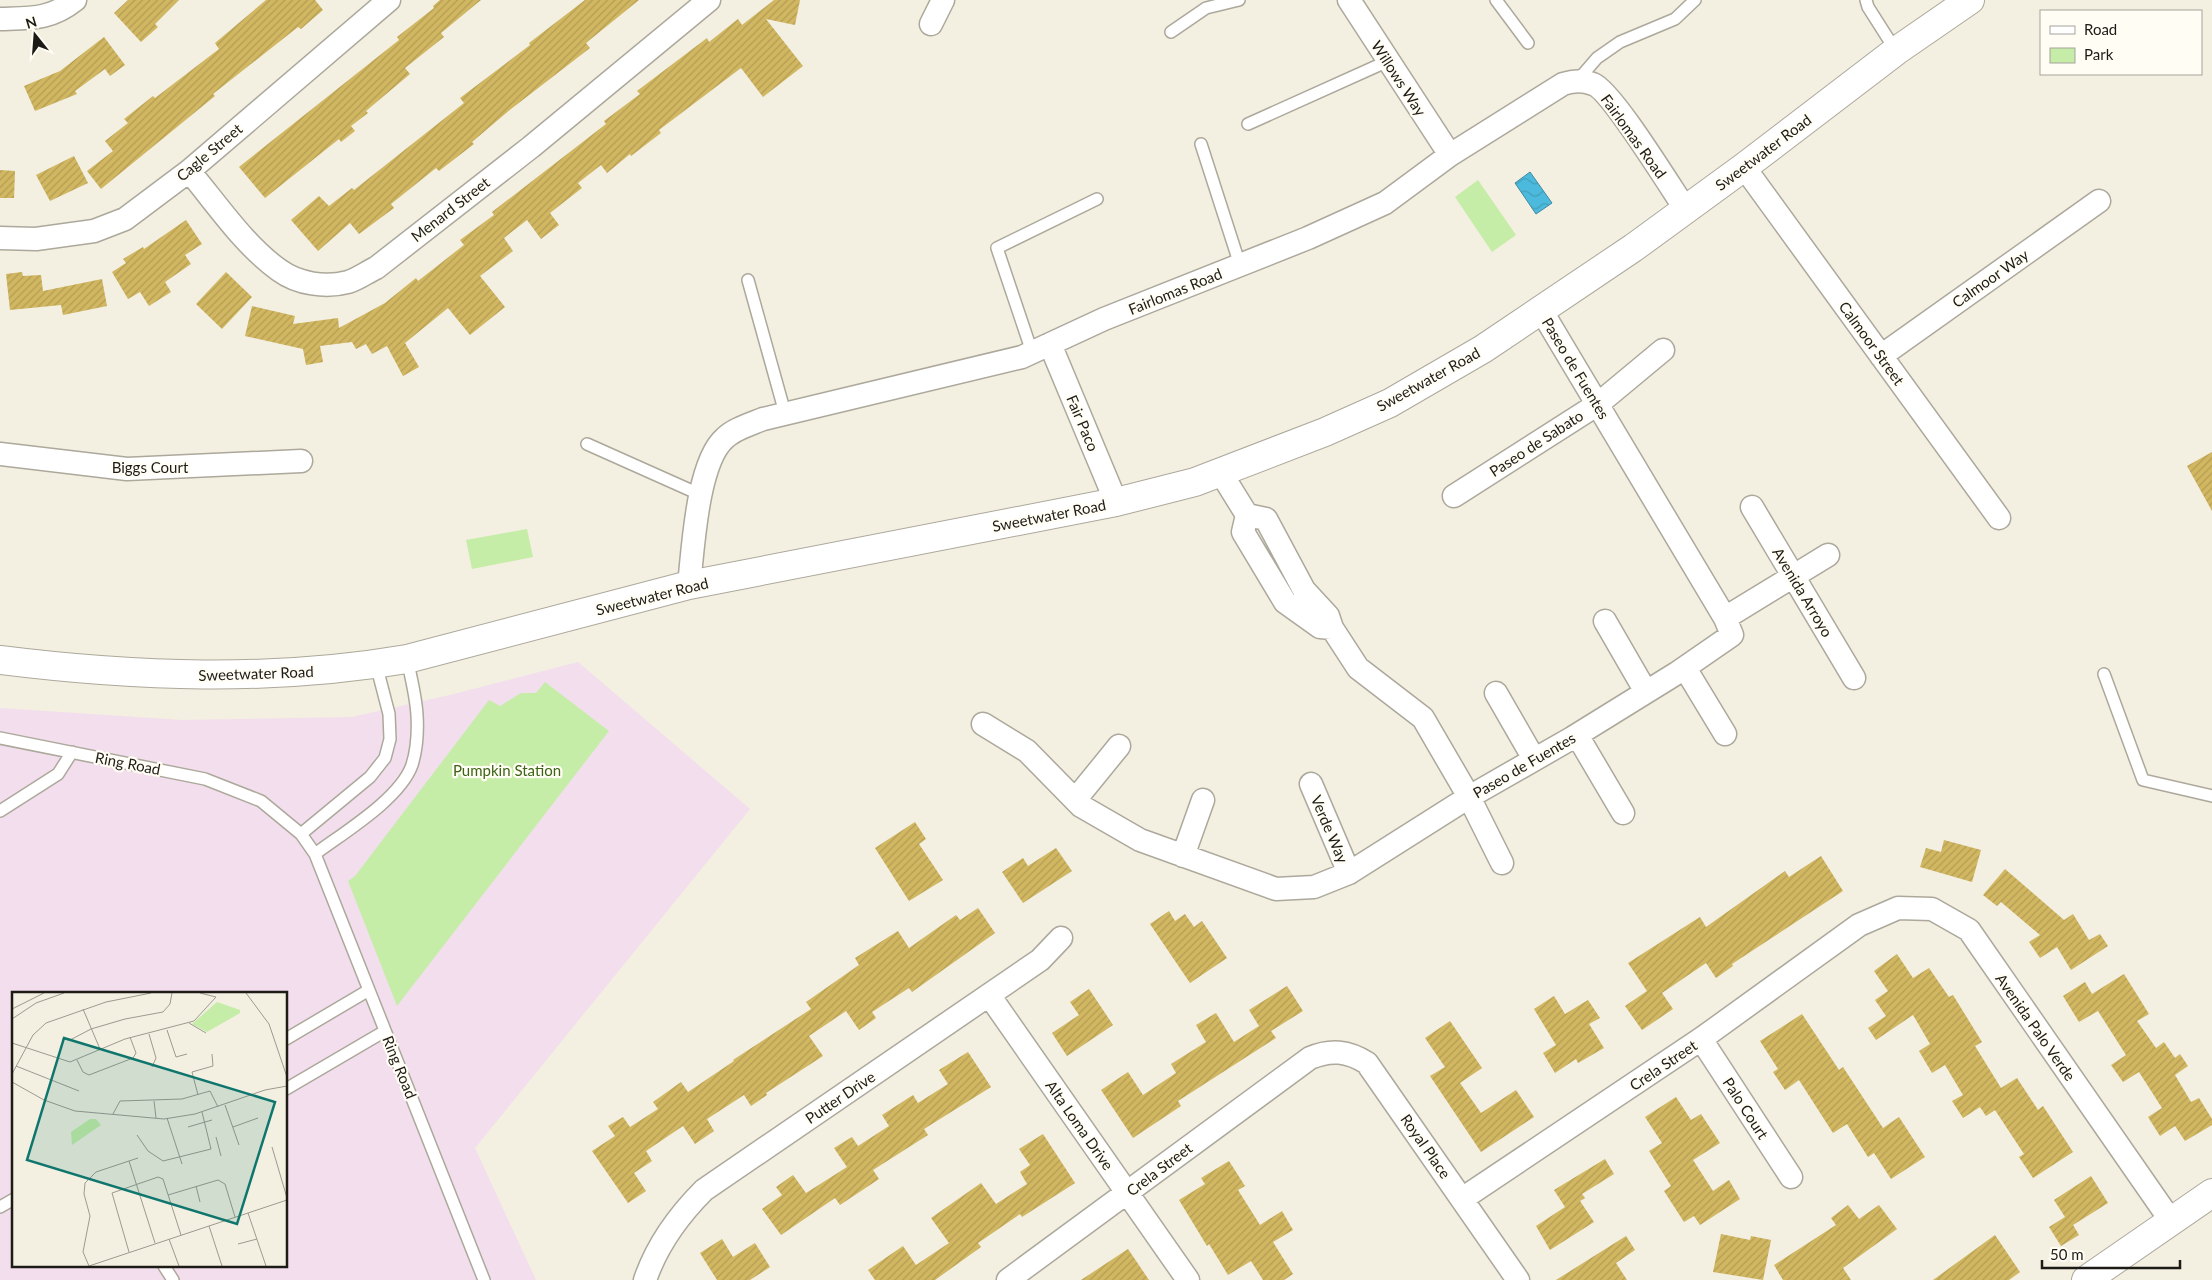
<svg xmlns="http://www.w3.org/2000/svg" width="2212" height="1280" font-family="Lato,sans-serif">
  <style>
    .commercial { fill: #f3deed; fill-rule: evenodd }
    .park { fill: #c5eda8 }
    .water { fill: url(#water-waves); stroke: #3e8aa1 }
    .building { fill: url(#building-hatch) }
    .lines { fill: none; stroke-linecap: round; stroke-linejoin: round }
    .service-casing { stroke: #aca89b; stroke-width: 14 }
    .minor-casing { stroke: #aca89b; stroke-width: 25 }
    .tertiary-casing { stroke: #aca89b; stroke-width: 30 }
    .secondary-casing { stroke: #aca89b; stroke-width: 30 }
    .service { stroke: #fff; stroke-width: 11 }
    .minor { stroke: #fff; stroke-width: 22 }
    .tertiary { stroke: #fff; stroke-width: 28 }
    .secondary { stroke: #fff; stroke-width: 28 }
    .labels { text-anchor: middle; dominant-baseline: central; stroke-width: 4.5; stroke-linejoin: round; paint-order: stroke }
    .street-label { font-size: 15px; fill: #1d1b16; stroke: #fffdf4 }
    .park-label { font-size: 15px; fill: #3d6318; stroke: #fffdf4 }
    .inset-road { fill: none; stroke: #9d9a90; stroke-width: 1 }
    .view { fill: #0f766e; fill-opacity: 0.15; stroke: #0f766e; stroke-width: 2.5 }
    .inset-edge { fill: none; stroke: #1d1b16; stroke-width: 2.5 }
  </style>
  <defs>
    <pattern id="water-waves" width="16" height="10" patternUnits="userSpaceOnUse" patternTransform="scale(1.25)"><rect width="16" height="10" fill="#4cbadc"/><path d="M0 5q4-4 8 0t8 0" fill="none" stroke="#429fbc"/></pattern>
    <pattern id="building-hatch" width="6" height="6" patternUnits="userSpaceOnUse" patternTransform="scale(1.25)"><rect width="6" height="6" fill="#d1b761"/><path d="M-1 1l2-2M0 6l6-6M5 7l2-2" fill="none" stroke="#b39d54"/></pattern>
  </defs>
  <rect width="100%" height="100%" fill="#f3efe1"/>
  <path class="commercial" d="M 578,662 L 750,809 L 475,1148 L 536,1280 L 0,1280 L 0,708 L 182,720 L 352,717 L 454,694 ZM 14,994 L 286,994 L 286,1266 L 14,1266 Z"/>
  <path class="park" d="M 1478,180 L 1516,235 L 1492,252 L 1455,197 Z
    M 527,529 L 533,557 L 472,569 L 466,540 Z
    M 545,682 L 609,731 L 397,1006 L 348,881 L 355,876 L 489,700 L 500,706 L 521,693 L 536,693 Z"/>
  <path class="water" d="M 1530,172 L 1552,203 L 1536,214 L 1515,183 Z"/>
  <path class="building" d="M 128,0 L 179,0 L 155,24 L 158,27 L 141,42 L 114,13 Z
    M 266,0 L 315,0 L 323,10 L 301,29 L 298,27 L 213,94 L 215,96 L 101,189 L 87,171 L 113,151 L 105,141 L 128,123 L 124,119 L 153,96 L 155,98 L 219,49 L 215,43 Z
    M 440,0 L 481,0 L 441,33 L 444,37 L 405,68 L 410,74 L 366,111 L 368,113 L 351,126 L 355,131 L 341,142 L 339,139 L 265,198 L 239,167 L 399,40 L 397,37 L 434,8 L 433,6 Z
    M 585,0 L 639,0 L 586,43 L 590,48 L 511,109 L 472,142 L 474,144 L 439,171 L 436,168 L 391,204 L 394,208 L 359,234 L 350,223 L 318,251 L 291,220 L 319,196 L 329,206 L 352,188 L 354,190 L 464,103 L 460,98 L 530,45 L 529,43 Z
    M 774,0 L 800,0 L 795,25 L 766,19 L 803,66 L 763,97 L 741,68 L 659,130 L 661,133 L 631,156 L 630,154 L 607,173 L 601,165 L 578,183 L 582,188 L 550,213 L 559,225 L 541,239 L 527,220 L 504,238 L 513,251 L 480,276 L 505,307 L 470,335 L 448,308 L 405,343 L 419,367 L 403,376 L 387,346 L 372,354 L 366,344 L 356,349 L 352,342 L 320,346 L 323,362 L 306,365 L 303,349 L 245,336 L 252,306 L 295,316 L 293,324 L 338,318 L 339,328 L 385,303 L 416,278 L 418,281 L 464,245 L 460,240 L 494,215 L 492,212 L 606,124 L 604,121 L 640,94 L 637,91 L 707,38 L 709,42 L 738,19 L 742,25 Z
    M 104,37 L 125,65 L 110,76 L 105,69 L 75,91 L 77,94 L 35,111 L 24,86 L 60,71 Z
    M 74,156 L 88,183 L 50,201 L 36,175 Z
    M 0,170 L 15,171 L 14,198 L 0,198 Z
    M 186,220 L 202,244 L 185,255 L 191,264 L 165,282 L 171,292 L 149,306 L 140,292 L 128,299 L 112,272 L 126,263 L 123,259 L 143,247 L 144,249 Z
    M 22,272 L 23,276 L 41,275 L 43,291 L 102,279 L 107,306 L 63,315 L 61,305 L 10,310 L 6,274 Z
    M 226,272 L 252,297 L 222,329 L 196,304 Z
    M 2212,452 L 2212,511 L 2187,466 Z
    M 915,822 L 926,839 L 919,844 L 943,880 L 909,901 L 875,848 Z
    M 1944,840 L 1981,850 L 1972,882 L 1920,867 L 1926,848 L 1941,852 Z
    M 1056,848 L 1072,871 L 1023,903 L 1002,872 L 1023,858 L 1028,866 Z
    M 1821,856 L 1843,891 L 1732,964 L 1733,966 L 1716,978 L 1706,963 L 1662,993 L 1673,1009 L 1642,1030 L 1625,1006 L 1647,991 L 1628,963 L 1700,917 L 1706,927 L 1785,871 L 1789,877 Z
    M 2005,869 L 2064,920 L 2073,914 L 2089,940 L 2100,934 L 2108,946 L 2071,970 L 2057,947 L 2040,958 L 2029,942 L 2040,935 L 2001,902 L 1997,906 L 1983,895 Z
    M 978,908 L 995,933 L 912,992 L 909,988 L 872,1012 L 876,1018 L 859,1030 L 846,1011 L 809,1036 L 823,1056 L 766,1093 L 767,1095 L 751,1106 L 744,1095 L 707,1119 L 714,1131 L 695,1144 L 683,1126 L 646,1151 L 652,1161 L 634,1173 L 646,1191 L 628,1203 L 592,1151 L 615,1136 L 608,1126 L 623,1117 L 630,1127 L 658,1109 L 653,1102 L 681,1082 L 688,1092 L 734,1061 L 733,1060 L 811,1009 L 806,1002 L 859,965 L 855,958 L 898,931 L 909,948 L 956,915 L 960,920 Z
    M 1169,911 L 1175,921 L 1185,914 L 1194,927 L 1202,921 L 1227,958 L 1190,983 L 1150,924 Z
    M 1897,954 L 1913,978 L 1929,968 L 1949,997 L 1953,995 L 1982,1042 L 1975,1046 L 2001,1088 L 2017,1078 L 2038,1110 L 2043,1106 L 2073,1152 L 2033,1178 L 2019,1157 L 2024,1154 L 1995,1110 L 1986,1116 L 1980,1107 L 1963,1118 L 1952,1101 L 1963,1095 L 1945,1065 L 1932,1073 L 1919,1051 L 1930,1044 L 1913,1015 L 1876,1040 L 1868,1028 L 1886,1016 L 1875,1000 L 1888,991 L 1874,971 Z
    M 2124,974 L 2149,1014 L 2137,1021 L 2156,1048 L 2164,1042 L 2175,1058 L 2180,1054 L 2188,1066 L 2175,1075 L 2191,1102 L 2199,1098 L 2212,1119 L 2212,1125 L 2185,1141 L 2175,1126 L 2160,1136 L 2148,1117 L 2162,1108 L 2139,1072 L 2123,1082 L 2111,1065 L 2126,1055 L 2098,1011 L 2079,1022 L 2063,996 L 2085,982 L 2092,994 Z
    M 1287,986 L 1303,1011 L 1271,1031 L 1276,1038 L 1178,1101 L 1181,1106 L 1133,1138 L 1101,1090 L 1128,1072 L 1143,1095 L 1176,1073 L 1171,1064 L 1206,1042 L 1196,1025 L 1216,1013 L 1234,1042 L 1259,1026 L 1249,1010 Z
    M 1089,989 L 1113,1025 L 1067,1056 L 1052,1033 L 1079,1015 L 1070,1002 Z
    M 1554,996 L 1565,1014 L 1588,1000 L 1600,1018 L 1589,1024 L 1604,1048 L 1578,1063 L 1576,1059 L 1555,1073 L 1543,1053 L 1556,1045 L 1534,1009 Z
    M 1802,1014 L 1839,1070 L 1843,1067 L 1883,1128 L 1899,1117 L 1925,1157 L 1891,1179 L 1874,1153 L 1868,1157 L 1847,1124 L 1833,1133 L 1799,1080 L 1785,1090 L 1773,1072 L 1778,1069 L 1760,1041 Z
    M 1450,1021 L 1482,1068 L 1460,1083 L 1481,1113 L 1516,1090 L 1534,1117 L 1481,1152 L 1430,1076 L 1445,1067 L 1425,1038 Z
    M 968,1052 L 991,1087 L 924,1129 L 928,1135 L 873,1170 L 879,1179 L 840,1205 L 835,1198 L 781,1235 L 762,1209 L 782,1195 L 776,1187 L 793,1175 L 806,1193 L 847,1167 L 834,1148 L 852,1137 L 858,1146 L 889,1126 L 882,1115 L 913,1095 L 918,1103 L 948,1084 L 939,1070 Z
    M 1676,1097 L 1691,1120 L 1701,1114 L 1720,1143 L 1693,1160 L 1713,1191 L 1729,1180 L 1740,1199 L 1700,1225 L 1694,1216 L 1684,1222 L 1664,1191 L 1671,1186 L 1649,1151 L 1662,1143 L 1645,1117 Z
    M 1043,1134 L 1075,1183 L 1022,1217 L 1020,1214 L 978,1243 L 981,1247 L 935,1280 L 875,1280 L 868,1270 L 903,1246 L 916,1265 L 949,1243 L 931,1218 L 981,1183 L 996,1204 L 1027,1184 L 1020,1172 L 1030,1165 L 1019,1149 Z
    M 1605,1159 L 1614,1174 L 1582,1194 L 1585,1198 L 1580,1201 L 1594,1222 L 1550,1250 L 1536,1226 L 1565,1207 L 1554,1190 Z
    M 1229,1161 L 1245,1186 L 1238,1190 L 1260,1225 L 1282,1211 L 1293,1230 L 1273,1242 L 1293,1274 L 1284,1280 L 1263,1280 L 1251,1261 L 1228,1275 L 1209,1244 L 1207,1246 L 1179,1200 L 1205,1184 L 1201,1178 Z
    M 2091,1176 L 2108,1203 L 2073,1225 L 2079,1235 L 2061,1246 L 2049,1227 L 2065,1217 L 2054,1200 Z
    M 1848,1205 L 1859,1219 L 1879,1205 L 1897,1229 L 1843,1268 L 1851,1280 L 1783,1280 L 1774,1265 L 1836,1225 L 1831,1218 Z
    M 1721,1234 L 1750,1240 L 1751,1236 L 1771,1240 L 1763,1280 L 1713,1272 Z
    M 1995,1235 L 2020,1272 L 2009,1280 L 1933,1280 Z
    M 1626,1236 L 1635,1250 L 1616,1263 L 1627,1280 L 1556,1280 Z
    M 722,1239 L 733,1257 L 755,1243 L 770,1267 L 750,1280 L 717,1280 L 700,1253 Z
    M 1128,1249 L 1149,1280 L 1081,1280 Z"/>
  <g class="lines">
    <defs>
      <path id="service" d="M 1496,0 L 1528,43
        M 1866,0 L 1868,7 L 1896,51
        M 1171,32 L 1206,8 L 1239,0
        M 1578,80 L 1597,58 L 1620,42 L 1675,19 L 1695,0
        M 1248,124 L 1388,61
        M 1201,144 L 1240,265
        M 748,280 L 785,413
        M 1032,352 L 997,248 L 1097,199
        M 587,444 L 699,494
        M 2104,674 L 2143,780 L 2212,796
        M 0,738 L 205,779 L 261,801 L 301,834 L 315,854 L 484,1280
        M 0,811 L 58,774 L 72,752
        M 301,834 L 370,777 L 385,758 L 390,739 L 389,714 L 376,664
        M 315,854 C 343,833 400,799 412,765 C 417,749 418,732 417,715 C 416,697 411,677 407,659
        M 286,1039 L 369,990
        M 286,1089 L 385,1031
        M 0,1207 L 14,1199
        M 164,1266 L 173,1280"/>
      <path id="minor" d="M 1349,0 L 1450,155
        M 0,19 C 30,18 50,20 75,0
        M 931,24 L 943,0
        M 1744,167 L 1999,518
        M 189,171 C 217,204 243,244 279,270 C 298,284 326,288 348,282 C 358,279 367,272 376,268 L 531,147 L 709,0
        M 0,238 L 36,239 L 94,231 L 125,219 L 189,171 L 389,0
        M 1050,344 L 1116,502
        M 1881,356 L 2099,201
        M 0,454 L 127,469 L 301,461
        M 1221,473 L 1247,515 L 1243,532 L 1285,602 L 1320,627 L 1332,628
        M 1454,496 L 1598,404 L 1663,350
        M 1752,507 L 1854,678
        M 1247,515 L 1266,519 L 1304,590 L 1328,616 L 1332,628 L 1358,668 L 1423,718 L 1469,797 L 1502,863
        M 689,585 C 693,550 697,462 725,438 C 734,429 751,424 763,419 L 1022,357 L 1104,319 L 1308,238 L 1385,203 L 1450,155 L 1563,84 C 1574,81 1582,80 1593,84 C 1611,90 1671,188 1686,210
        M 1725,618 L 1828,555
        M 1605,621 L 1646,692
        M 1685,668 L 1725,734
        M 1496,693 L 1534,759
        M 983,724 L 1027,751 L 1081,806 L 1140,840 L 1276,889 L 1314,887 L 1349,873 L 1469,797 L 1572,738 L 1677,673 L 1732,635 L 1725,618 L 1541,310
        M 1577,735 L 1623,813
        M 1311,784 L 1349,873
        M 1075,800 L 1119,746
        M 1183,856 L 1203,800
        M 989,995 L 1188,1280
        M 1701,1039 L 1791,1177
        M 1462,1199 L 1701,1039 L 1859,925 L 1898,908 L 1932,909 L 1969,930 L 2171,1221
        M 645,1280 C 657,1245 677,1217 704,1190 L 1040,960 L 1061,938
        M 1008,1280 L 1310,1058 C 1331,1049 1348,1051 1367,1063 L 1518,1280"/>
      <path id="tertiary" d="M 2086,1280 L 2212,1193"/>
      <path id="secondary" d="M 0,660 C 135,677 272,682 407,659 L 689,585 L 1116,502 L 1195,482 L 1325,432 L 1390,403 L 1483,349 L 1633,248 L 1744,167 L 1896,51 L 1970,0"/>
    </defs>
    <use href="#service" class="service-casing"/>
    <use href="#minor" class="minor-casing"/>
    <use href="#tertiary" class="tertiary-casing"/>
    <use href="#secondary" class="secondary-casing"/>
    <use href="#service" class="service"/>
    <use href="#minor" class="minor"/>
    <use href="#tertiary" class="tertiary"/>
    <use href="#secondary" class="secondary"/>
  </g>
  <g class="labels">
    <g class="street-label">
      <text transform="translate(1399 78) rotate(57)">Willows Way</text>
      <text transform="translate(1634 136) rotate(54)">Fairlomas Road</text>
      <text transform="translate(209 152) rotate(-40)">Cagle Street</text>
      <text transform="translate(1763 152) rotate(-37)">Sweetwater Road</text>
      <text transform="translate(450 209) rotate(-38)">Menard Street</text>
      <text transform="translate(1990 278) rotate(-35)">Calmoor Way</text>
      <text transform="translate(1175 291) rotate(-22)">Fairlomas Road</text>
      <text transform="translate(1872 343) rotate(54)">Calmoor Street</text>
      <text transform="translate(1576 368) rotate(59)">Paseo de Fuentes</text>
      <text transform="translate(1428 379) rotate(-29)">Sweetwater Road</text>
      <text transform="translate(1083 423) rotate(67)">Fair Paco</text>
      <text transform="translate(1536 443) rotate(-33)">Paseo de Sabato</text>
      <text x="150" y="467">Biggs Court</text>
      <text transform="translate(1049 515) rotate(-11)">Sweetwater Road</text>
      <text transform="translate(1803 592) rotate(59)">Avenida Arroyo</text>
      <text transform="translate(652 596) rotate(-14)">Sweetwater Road</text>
      <text transform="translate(256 673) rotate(-2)">Sweetwater Road</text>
      <text transform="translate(128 763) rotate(11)">Ring Road</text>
      <text transform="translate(1524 765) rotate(-30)">Paseo de Fuentes</text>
      <text transform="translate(1330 829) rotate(67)">Verde Way</text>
      <text transform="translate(2036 1027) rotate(55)">Avenida Palo Verde</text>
      <text transform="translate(1663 1065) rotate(-34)">Crela Street</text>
      <text transform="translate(400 1067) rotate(68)">Ring Road</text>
      <text transform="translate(840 1097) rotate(-34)">Putter Drive</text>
      <text transform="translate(1746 1108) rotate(57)">Palo Court</text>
      <text transform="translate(1080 1125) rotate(55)">Alta Loma Drive</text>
      <text transform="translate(1426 1146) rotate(55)">Royal Place</text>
      <text transform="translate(1159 1169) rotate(-37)">Crela Street</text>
    </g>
    <g class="park-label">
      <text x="507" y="770">Pumpkin Station</text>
    </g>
  </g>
  <g transform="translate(12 992)">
    <rect width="275" height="275" fill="#f3efe1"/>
    <path d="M 205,10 L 228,18 L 228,21 L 195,40 L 180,32 ZM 78,127 L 84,127 L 89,133 L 60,153 L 59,140 Z" fill="#c5eda8"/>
    <path class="inset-road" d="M 234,1 L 257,32 L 275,85M 0,17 L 32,1M 71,17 L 88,57M 0,27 L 24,11 L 52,1M 177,31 L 194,41M 155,38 L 164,65 L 175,62M 137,42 L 144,66 L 140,75M 50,47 L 58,48 L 79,37 L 113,27 L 151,20 L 158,12 L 160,1M 0,51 L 58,70 L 113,47 L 182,29 L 204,5 L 188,1M 65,68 L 71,80 L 77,83 L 121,66 L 124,61 L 118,45M 4,74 L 67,99M 0,82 L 21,43 L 34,31 L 94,10 L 139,1M 0,90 L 32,108 L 63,119 L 152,127 L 183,122 L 253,98 L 275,94M 186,103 L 180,80 L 201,74 L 200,62M 142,109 L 144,126M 213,113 L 227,153M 101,122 L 108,109 L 170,107 L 198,99 L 206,115M 155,126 L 170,172M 176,135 L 200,128M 221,135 L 246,126M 125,143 L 136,159 L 151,169 L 199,157 L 190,120M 204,145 L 209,164M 260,155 L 275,206M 117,169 L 143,251M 184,194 L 188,210M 156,203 L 206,188 L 213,192 L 223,225M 236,221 L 254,274M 197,234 L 210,274M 157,247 L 167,274M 226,252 L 245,247M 117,260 L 100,201 L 146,185 L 151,187 L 169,243M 77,274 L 275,208M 77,274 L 71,260 L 78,224 L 72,202 L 73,191 L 84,180 L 126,166"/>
    <path class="view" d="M 52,46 L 263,110 L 225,232 L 15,168 Z"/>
    <rect width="275" height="275" class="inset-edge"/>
  </g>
  <rect x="2040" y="10" width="162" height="65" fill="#fffdf4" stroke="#a5a39b"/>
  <rect x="2050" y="26" width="25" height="8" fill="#ffffff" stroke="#a5a39b"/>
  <text x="2084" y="35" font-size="15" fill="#1d1b16">Road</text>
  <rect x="2050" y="48" width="25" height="15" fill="#c5eda8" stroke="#a5a39b"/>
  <text x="2084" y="60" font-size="15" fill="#1d1b16">Park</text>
  <g transform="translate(35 35) rotate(343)" stroke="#fffdf4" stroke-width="4" paint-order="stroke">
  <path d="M0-4L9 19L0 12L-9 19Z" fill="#1d1b16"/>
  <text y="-8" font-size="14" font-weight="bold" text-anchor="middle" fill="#1d1b16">N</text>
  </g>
  <path d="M2042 1260v8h138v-8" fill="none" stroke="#1d1b16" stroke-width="2.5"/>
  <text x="2050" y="1260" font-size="15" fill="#1d1b16" stroke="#fffdf4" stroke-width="4" paint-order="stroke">50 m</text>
</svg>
